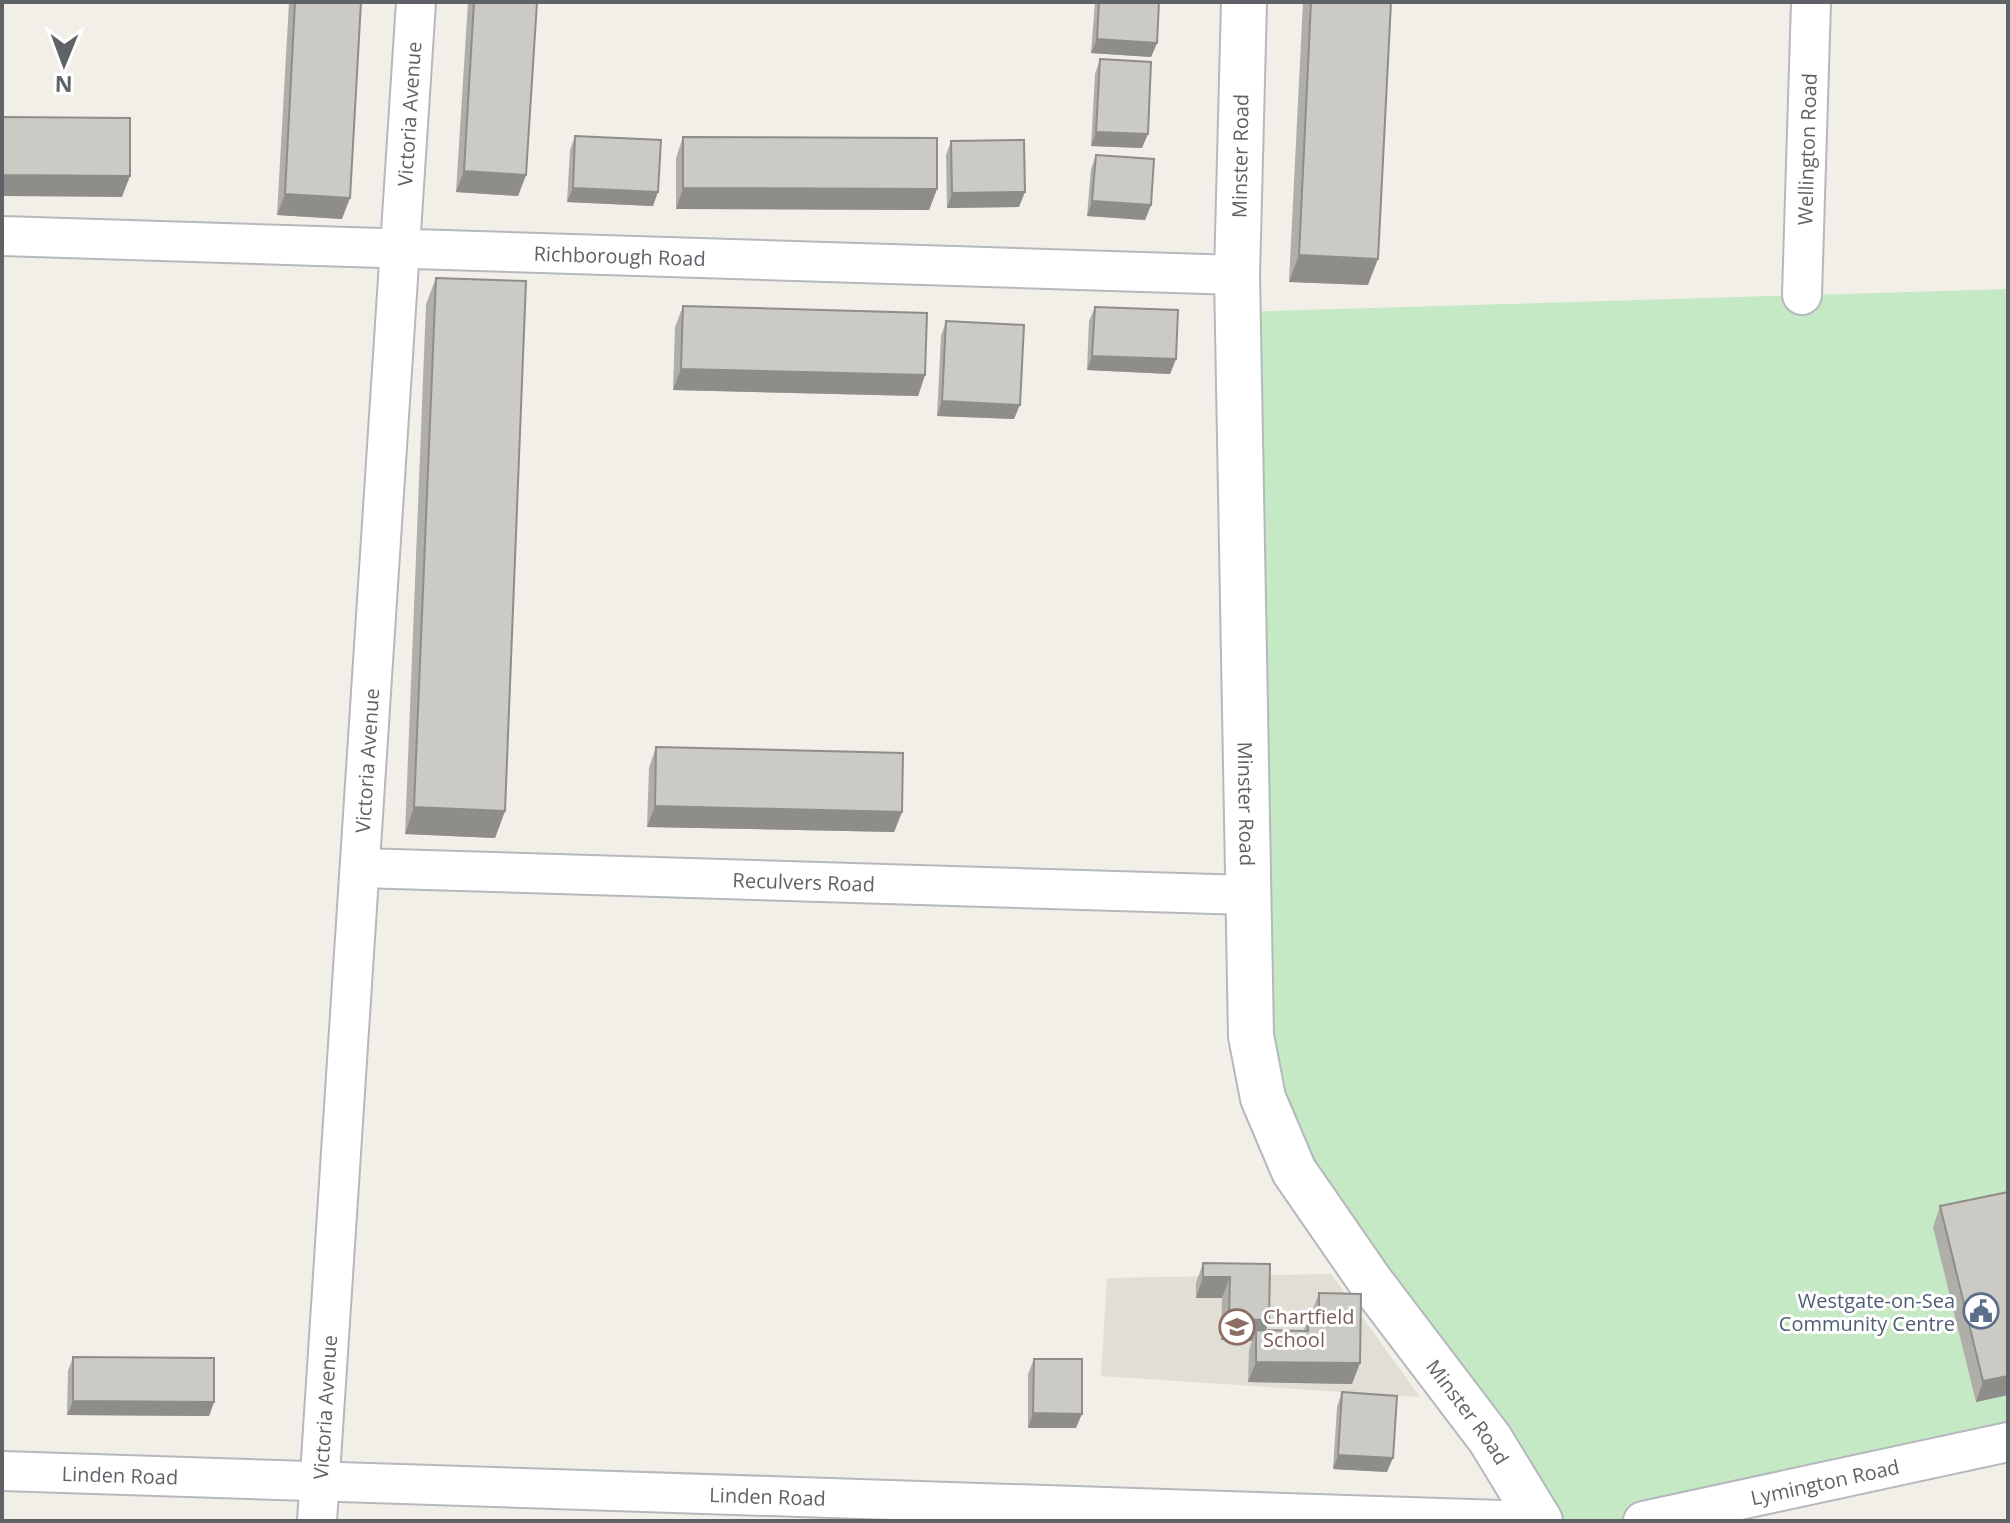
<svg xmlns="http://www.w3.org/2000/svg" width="2010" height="1523" font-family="'Open Sans',sans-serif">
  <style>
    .education { fill: #e1ded6 }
    .green { fill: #c5e8c5 }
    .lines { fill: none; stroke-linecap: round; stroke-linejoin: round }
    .minor-casing { stroke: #b5b8bc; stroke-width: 42 }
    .tertiary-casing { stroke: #b5b8bc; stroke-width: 48 }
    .minor { stroke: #fff; stroke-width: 38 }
    .tertiary { stroke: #fff; stroke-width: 44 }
    .wall { fill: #afaea9 }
    .shaded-wall { fill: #8f8d8a }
    .building { fill: #cccac5; stroke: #8f8d8a; stroke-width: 2 }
    .labels { text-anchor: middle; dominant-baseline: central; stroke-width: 6; stroke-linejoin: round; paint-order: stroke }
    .street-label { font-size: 20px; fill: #5f6368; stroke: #fff }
    .service-label { font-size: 20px; fill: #4e5e75; stroke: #fff; text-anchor: end }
    .education-label { font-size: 20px; fill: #785e54; stroke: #fff; text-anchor: start }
  </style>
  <rect width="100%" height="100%" fill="#f1efe8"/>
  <path class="education" d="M 1331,1274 L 1420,1397 L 1101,1376 L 1107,1278 Z"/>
  <path class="green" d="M 2008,289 L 2008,1442 L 1643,1521 L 1540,1521 L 1263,1098 L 1239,312 Z"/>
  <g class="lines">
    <defs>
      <g id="minor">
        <path id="s1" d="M 2,236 L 1237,275"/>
        <path id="s2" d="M 1802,295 L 1811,2"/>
        <path id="s3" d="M 360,868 L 1248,895"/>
        <path id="s4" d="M 2,1471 L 1533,1521"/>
        <path id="s5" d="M 317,1521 L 416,2"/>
        <path id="s6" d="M 1643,1521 L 2008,1442"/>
      </g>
      <g id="tertiary">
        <path id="s7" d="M 1244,2 L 1237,275 L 1251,1036 L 1263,1098 L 1294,1171 L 1370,1281 L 1490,1439 L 1540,1521"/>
      </g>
    </defs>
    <use href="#minor" class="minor-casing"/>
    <use href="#tertiary" class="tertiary-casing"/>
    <use href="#minor" class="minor"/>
    <use href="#tertiary" class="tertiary"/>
  </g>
  <path class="wall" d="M 289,2 L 361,2 L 342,219 L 277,215 Z
    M 468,2 L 537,2 L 526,175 L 518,196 L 456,192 Z
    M 1095,2 L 1159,2 L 1157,43 L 1151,57 L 1091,53 Z
    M 1303,2 L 1391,2 L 1368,285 L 1289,282 Z
    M 1100,59 L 1142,148 L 1091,146 L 1095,74 Z
    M 575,136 L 653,206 L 567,202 L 570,150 Z
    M 683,137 L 937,189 L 929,210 L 676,209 L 676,158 Z
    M 951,141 L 1019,207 L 947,208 L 946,155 Z
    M 1096,155 L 1151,205 L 1145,220 L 1087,216 L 1091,169 Z
    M 436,278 L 505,811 L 495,838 L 405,834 L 426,304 Z
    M 683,306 L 925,375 L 918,396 L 673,390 L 675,327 Z
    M 1095,307 L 1176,359 L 1170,374 L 1087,370 L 1089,321 Z
    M 946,321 L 1014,419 L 937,416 L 941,336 Z
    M 656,747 L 902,812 L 894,832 L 647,827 L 649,768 Z
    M 1940,1206 L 2008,1395 L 1976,1402 L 1933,1227 Z
    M 1203,1263 L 1270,1264 L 1269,1320 L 1266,1330 L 1304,1330 L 1308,1320 L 1311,1320 L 1311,1314 L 1319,1293 L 1352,1384 L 1248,1382 L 1249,1350 L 1252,1341 L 1221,1340 L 1222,1298 L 1196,1298 L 1196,1283 Z
    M 73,1357 L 214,1402 L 209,1416 L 67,1415 L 68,1371 Z
    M 1034,1359 L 1076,1428 L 1028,1428 L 1028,1374 Z
    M 1342,1392 L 1387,1472 L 1333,1469 L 1337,1407 Z"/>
  <path class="shaded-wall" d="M 1097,39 L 1157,43 L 1151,57 L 1091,53 Z
    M 1096,132 L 1148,134 L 1142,148 L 1091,146 Z
    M 464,171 L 526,175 L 518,196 L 456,192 Z
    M 2,175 L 130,176 L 122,197 L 2,196 Z
    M 573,188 L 658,192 L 653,206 L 567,202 Z
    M 683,188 L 937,189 L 929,210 L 676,209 Z
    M 1025,192 L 1019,207 L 947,208 L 952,193 Z
    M 285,194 L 350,198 L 342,219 L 277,215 Z
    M 1092,201 L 1151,205 L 1145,220 L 1087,216 Z
    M 1299,255 L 1378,259 L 1368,285 L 1289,282 Z
    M 1092,356 L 1176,359 L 1170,374 L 1087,370 Z
    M 681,369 L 925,375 L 918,396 L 673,390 Z
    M 942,401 L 1020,405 L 1014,419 L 937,416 Z
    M 655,806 L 902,812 L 894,832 L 647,827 Z
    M 414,807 L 505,811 L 495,838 L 405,834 Z
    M 1203,1277 L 1230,1277 L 1222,1298 L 1196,1298 Z
    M 1229,1319 L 1269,1320 L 1262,1341 L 1256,1330 L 1252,1341 L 1221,1340 Z
    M 1256,1362 L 1360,1363 L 1352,1384 L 1248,1382 Z
    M 2008,1376 L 2008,1395 L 1976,1402 L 1983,1381 Z
    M 73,1401 L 214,1402 L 209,1416 L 67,1415 Z
    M 1033,1413 L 1082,1414 L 1076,1428 L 1028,1428 Z
    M 1338,1455 L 1393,1458 L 1387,1472 L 1333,1469 Z"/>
  <path class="building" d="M 295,2 L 361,2 L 350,198 L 285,194 Z
    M 474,2 L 537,2 L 526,175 L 464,171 Z
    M 1099,2 L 1159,2 L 1157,43 L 1097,39 Z
    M 1311,2 L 1391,2 L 1378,259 L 1299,255 Z
    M 1100,59 L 1151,62 L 1148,134 L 1096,132 Z
    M 2,117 L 130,118 L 130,176 L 2,175 Z
    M 575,136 L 661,140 L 658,192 L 573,188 Z
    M 683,137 L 937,138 L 937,189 L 683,188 Z
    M 1024,140 L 1025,192 L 952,193 L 951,141 Z
    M 1096,155 L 1154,159 L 1151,205 L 1092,201 Z
    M 436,278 L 526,281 L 505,811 L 414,807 Z
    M 683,306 L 927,313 L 925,375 L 681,369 Z
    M 1095,307 L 1178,310 L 1176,359 L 1092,356 Z
    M 946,321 L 1024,325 L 1020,405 L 942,401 Z
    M 656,747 L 903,753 L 902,812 L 655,806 Z
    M 2008,1192 L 2008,1376 L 1983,1381 L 1940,1206 Z
    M 1203,1263 L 1270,1264 L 1269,1320 L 1229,1319 L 1230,1277 L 1203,1277 Z
    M 1319,1293 L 1361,1294 L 1360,1363 L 1256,1362 L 1256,1330 L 1308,1331 L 1308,1320 L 1319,1319 Z
    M 73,1357 L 214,1358 L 214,1402 L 73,1401 Z
    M 1034,1359 L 1082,1359 L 1082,1414 L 1033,1413 Z
    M 1342,1392 L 1397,1396 L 1393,1458 L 1338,1455 Z"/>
  <defs>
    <symbol id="civic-ring" viewBox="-11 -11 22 22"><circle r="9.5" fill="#fff" stroke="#5c6f8a" stroke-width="1.5"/><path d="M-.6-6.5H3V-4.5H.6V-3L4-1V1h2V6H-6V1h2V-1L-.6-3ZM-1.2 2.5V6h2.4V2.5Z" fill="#5c6f8a"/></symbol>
    <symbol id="school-ring" viewBox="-11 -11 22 22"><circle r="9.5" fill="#fff" stroke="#8d6e63" stroke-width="1.5"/><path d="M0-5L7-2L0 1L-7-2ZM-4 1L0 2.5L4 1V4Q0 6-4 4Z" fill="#8d6e63"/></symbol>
  </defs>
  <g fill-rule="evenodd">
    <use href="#civic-ring" x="1961" y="1291" width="40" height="40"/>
    <use href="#school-ring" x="1217" y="1307" width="40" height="40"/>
  </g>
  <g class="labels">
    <g class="street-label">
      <text stroke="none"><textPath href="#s5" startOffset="1410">Victoria Avenue</textPath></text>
      <text stroke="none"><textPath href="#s2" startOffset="146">Wellington Road</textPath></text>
      <text transform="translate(1240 156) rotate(-89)">Minster Road</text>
      <text stroke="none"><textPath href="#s1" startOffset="618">Richborough Road</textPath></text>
      <text stroke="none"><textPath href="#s5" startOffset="762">Victoria Avenue</textPath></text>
      <text stroke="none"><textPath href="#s7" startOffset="802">Minster Road</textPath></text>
      <text stroke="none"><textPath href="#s3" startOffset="444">Reculvers Road</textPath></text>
      <text stroke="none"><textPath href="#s5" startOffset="114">Victoria Avenue</textPath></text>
      <text stroke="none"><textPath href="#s7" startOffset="1474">Minster Road</textPath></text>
      <text stroke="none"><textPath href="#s4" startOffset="118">Linden Road</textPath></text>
      <text stroke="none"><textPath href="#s6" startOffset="186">Lymington Road</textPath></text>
      <text stroke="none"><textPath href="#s4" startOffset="766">Linden Road</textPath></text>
    </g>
    <g class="service-label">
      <text x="1955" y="1300">Westgate-on-Sea<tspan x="1955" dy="23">Community Centre</tspan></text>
    </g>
    <g class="education-label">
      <text x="1263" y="1316">Chartfield<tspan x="1263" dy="23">School</tspan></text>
    </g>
  </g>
  <rect width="2010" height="1523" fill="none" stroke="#5f6368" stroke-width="8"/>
  <g transform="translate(64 64) rotate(181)" stroke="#ffffff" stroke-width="6" paint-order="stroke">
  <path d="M0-6L14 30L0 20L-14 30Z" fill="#5f6368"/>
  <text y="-12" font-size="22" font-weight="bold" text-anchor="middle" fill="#5f6368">N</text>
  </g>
</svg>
